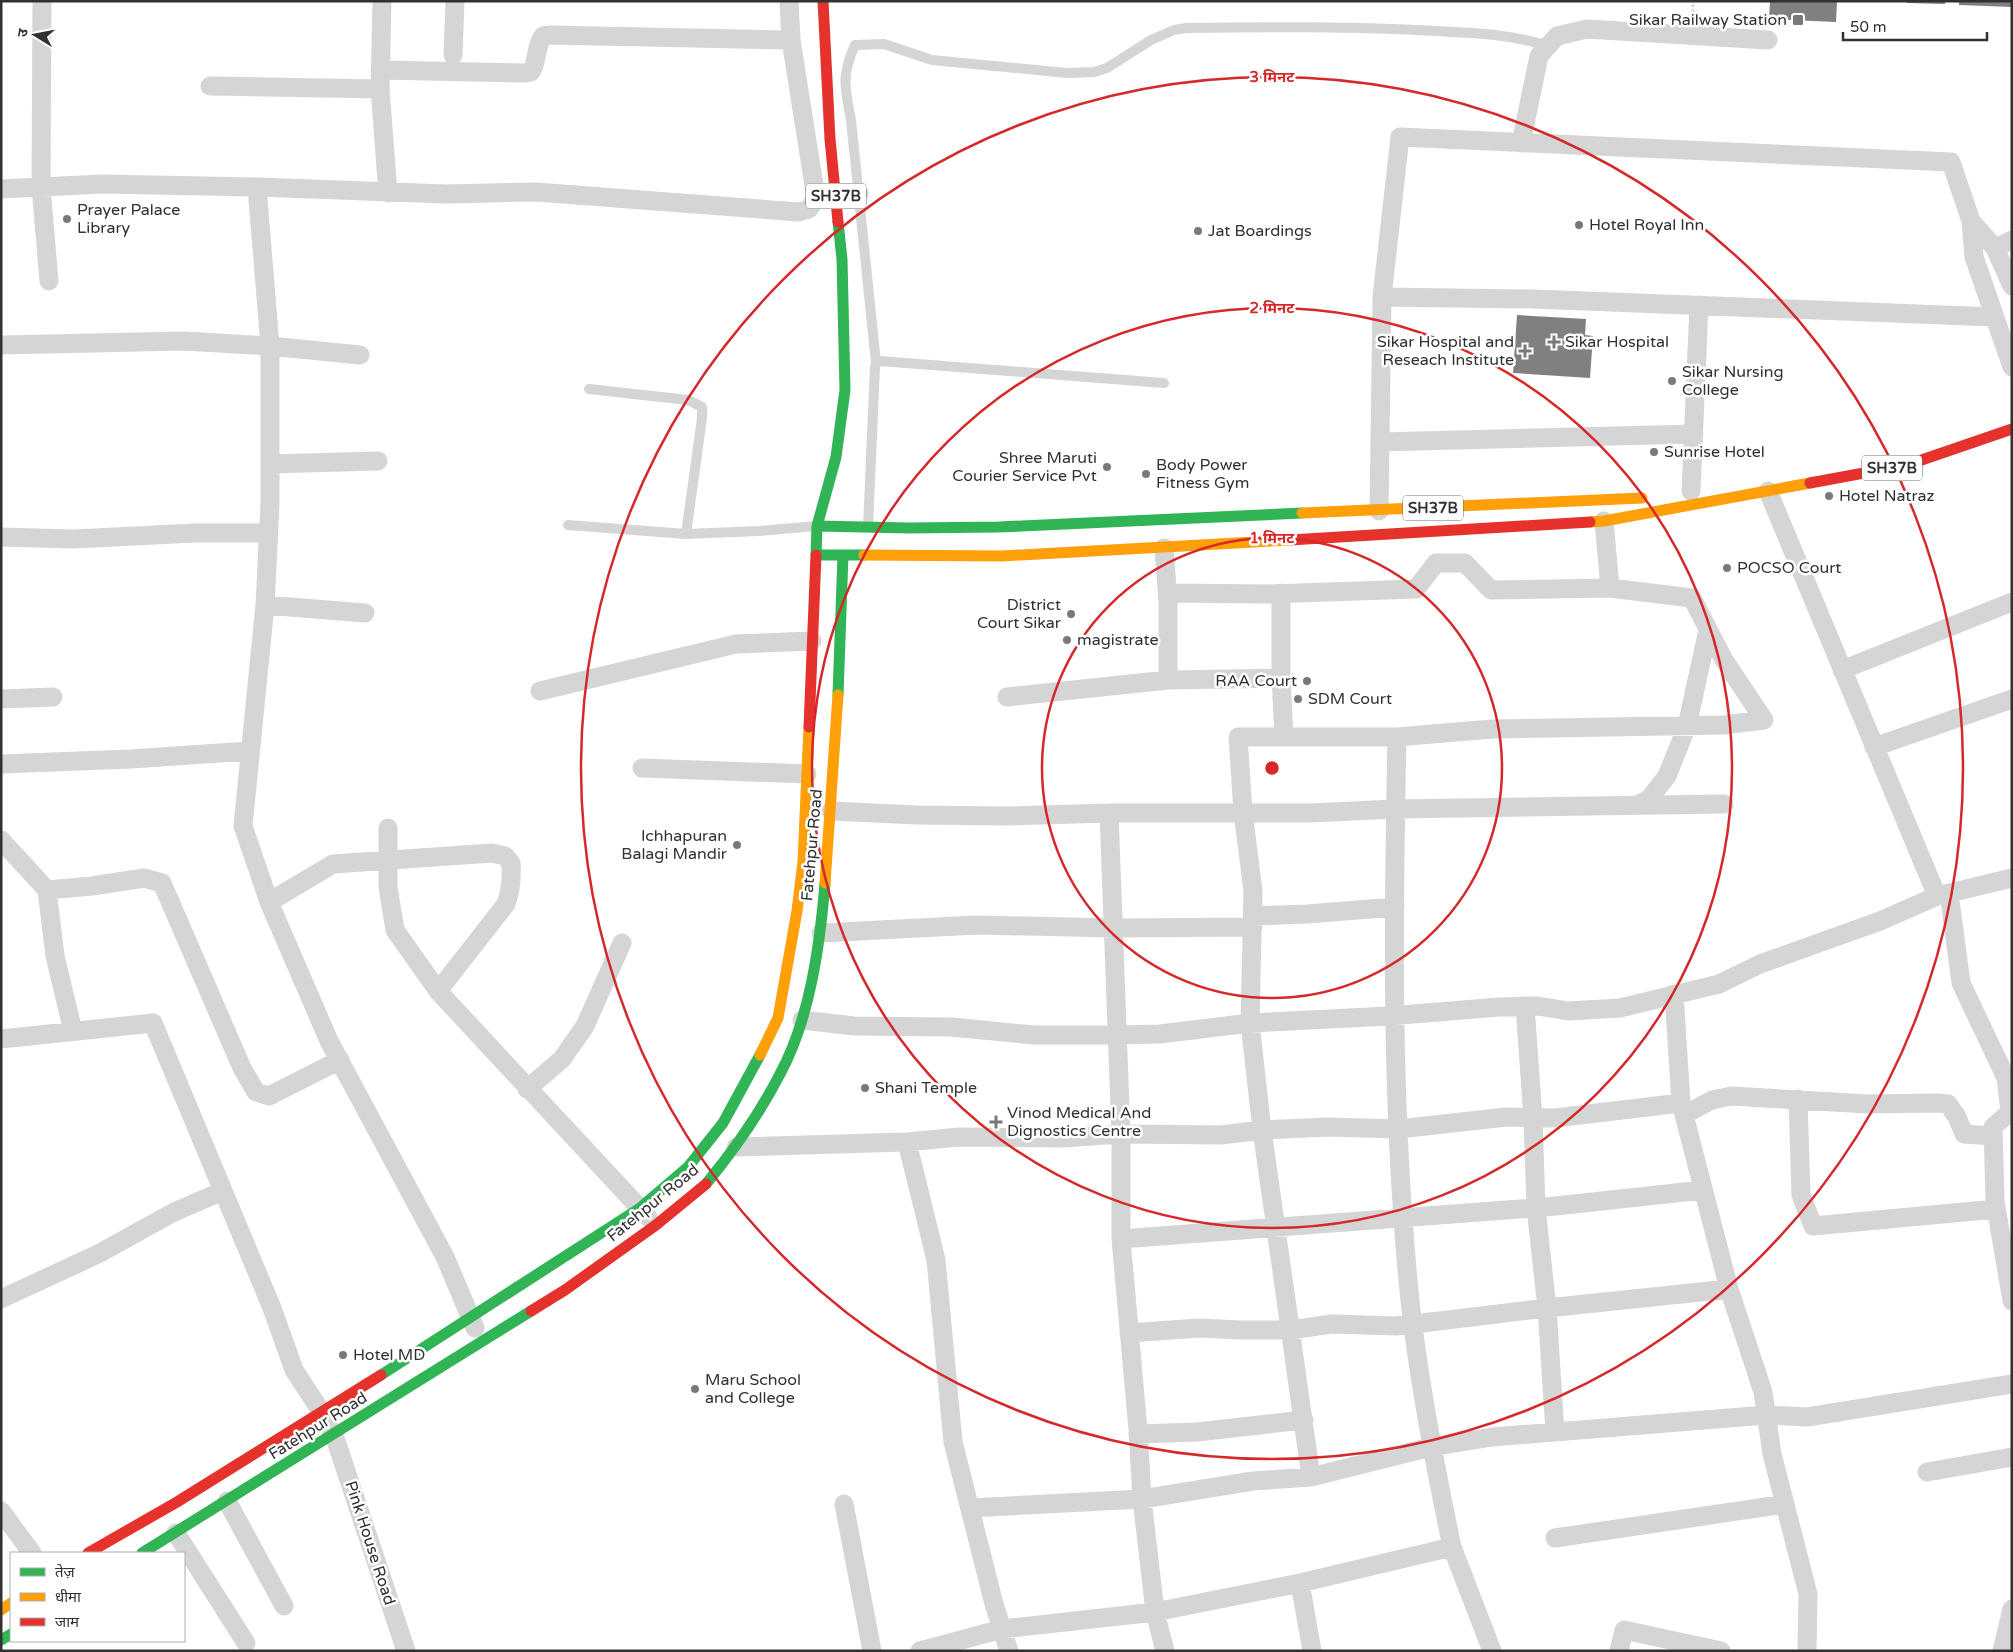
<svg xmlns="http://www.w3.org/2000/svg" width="2013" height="1652" font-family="'Varela Round','Noto Sans Devanagari',sans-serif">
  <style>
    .building { fill: #808080 }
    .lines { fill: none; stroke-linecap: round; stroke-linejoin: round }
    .path { stroke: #d5d5d5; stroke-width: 3; stroke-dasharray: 2.5 2.5; stroke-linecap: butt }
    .lane { stroke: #d5d5d5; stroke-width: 10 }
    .street { stroke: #d5d5d5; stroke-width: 19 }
    .fast { stroke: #30b455; stroke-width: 11 }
    .slow { stroke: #ff9f0a; stroke-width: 11 }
    .jam { stroke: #e5322d; stroke-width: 11 }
    .ring { fill: none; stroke: #d62828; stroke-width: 2.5 }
    .poi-dot { fill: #797979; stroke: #fff; stroke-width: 2 }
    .labels { text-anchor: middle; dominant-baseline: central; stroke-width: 5; stroke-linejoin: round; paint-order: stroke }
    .shield { fill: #fff; stroke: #6f6f6f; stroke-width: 1 }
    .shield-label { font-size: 15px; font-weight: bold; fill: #313131 }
    .poi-label { font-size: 16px; fill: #313131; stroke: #fff; text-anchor: start }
    .street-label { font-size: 16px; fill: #313131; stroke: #fff }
    .centre { fill: #d62828; stroke: #fff; stroke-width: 2.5 }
    .ring-label { font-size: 15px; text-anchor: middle; font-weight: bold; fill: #d62828; stroke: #fff; stroke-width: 5; stroke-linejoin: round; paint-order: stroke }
  </style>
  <rect width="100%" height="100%" fill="#fff"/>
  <path class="building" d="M 1770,1 L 1837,1 L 1836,22 L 1769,19 Z
    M 1907,1 L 1945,1 L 1945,4 L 1907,3 Z
    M 1959,1 L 2012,1 L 2012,7 L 1959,5 Z
    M 1517,315 L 1586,319 L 1585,335 L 1593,336 L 1590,378 L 1513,373 Z"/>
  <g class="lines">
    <path class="path" d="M 1693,17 L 1693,1"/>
    <path class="lane" d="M 876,363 L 851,120 C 845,89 841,75 855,45 L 884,44 L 932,60 L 1067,73 L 1094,72 L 1107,68 L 1151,40 L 1174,30 L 1186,28 C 1269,27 1353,26 1436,31 C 1474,33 1511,34 1548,46
      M 589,389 L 688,400 L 702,407 L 702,418 L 686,534
      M 568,525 L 686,534 L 759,531 L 816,526
      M 868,527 L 875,367 L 876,363 L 880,361 L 1164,383"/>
    <path class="street" d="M 42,1 L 41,187 L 49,281
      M 382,1 L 380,89 L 388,193
      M 453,55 L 455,1
      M 380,70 L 525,73 L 531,72 C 538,61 535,47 543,36 L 550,35 L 791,40
      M 210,86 L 380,89
      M 1521,143 L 1539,56 L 1557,36 L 1587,29 L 1768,40
      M 257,187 L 270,346 L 360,355
      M 1,189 L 102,184 L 257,187 L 446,194 L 536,192 L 799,212 L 809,209 L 816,198 L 791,40 L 789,1
      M 825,197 L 859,194
      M 1971,221 L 1995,248 L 2012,286
      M 1995,248 L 2012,240
      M 1382,297 L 1534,299 L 1994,317
      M 1,345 L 184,341 L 270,346 L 270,504 L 265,605 L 243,826 L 269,902 L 329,1041 L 445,1257 L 475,1328
      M 1380,442 L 1694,434
      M 270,464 L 378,461
      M 1691,491 L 1699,305
      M 1768,491 L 1937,896 L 2012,878
      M 1379,511 L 1382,297 L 1400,137 L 1951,162 L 1971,221 L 1974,257 L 2012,367
      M 1604,521 L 1610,588
      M 1,537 L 74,539 L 195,533 L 268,533
      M 1164,548 L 1168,602 L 1168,680 L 1281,678 L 1284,737
      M 1168,593 L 1268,594 L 1416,589 L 1436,563 L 1465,563 L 1491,590 L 1610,588 L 1692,598 L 1724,660 L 1764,720 L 1724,725 L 1492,729 L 1397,737 L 1238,737 L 1243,812 L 1253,891 L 1250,1023 L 1262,1130 L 1311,1477
      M 1281,593 L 1281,678
      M 265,605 L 365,613
      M 1842,670 L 2012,602
      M 540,691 L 736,644 L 812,641
      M 1007,697 L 1168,680
      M 1,699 L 53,697
      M 1397,737 C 1393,925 1391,1114 1410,1301 C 1419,1384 1435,1466 1452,1547
      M 1874,747 L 2012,699
      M 1,764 L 131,759 L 249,751
      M 642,768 L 807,774
      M 1637,805 L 1649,799 L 1667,776 L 1687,726 L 1708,630
      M 831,811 L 917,815 L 1008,816 L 1109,813 L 1310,813 L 1395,809 L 1724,804
      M 1109,813 L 1121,1134 L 1121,1239 L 1138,1430 L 1142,1499 L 1155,1612 L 1165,1651
      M 388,828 L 388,887 L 395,930 L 438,991 L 648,1217
      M 1,840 L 47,890 L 92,886 L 144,878 L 162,883 L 242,1068 L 256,1092 L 269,1096 L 340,1060
      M 47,890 L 55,956 L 73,1031
      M 1949,893 L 1961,983 L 2006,1078 L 2010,1112 L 1993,1127 L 1995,1201 L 2012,1301
      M 269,902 L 333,864 L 492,853 L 505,856 L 511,863 C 512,877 511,890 506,904 L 438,991
      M 1253,916 L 1307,914 L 1395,907
      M 821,933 L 977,925 L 1113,928 L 1253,927
      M 1674,994 L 1681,1103 L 1729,1289 L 1763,1392 L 1772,1454 L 1808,1594 L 1807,1651
      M 1525,1006 L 1533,1118 L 1536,1208 L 1547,1308 L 1555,1432
      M 802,1020 L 854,1026 L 952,1027 L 1034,1035 L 1118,1035 L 1160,1034 L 1250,1023 L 1389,1016 L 1499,1007 L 1538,1006 L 1568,1011 L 1620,1008 L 1719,984 L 1760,964 L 1880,921 L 1937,896
      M 1,1039 L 153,1023 L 272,1308 L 294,1370 L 322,1413 L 334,1435 L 406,1651
      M 527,1089 L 562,1059 L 585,1026 L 622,943
      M 1798,1099 L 1801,1195 L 1813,1226 L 1996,1209
      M 1684,1115 L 1712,1100 L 1731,1096 L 1867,1104 L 1937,1103 L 1948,1104 L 1957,1117 L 1964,1134 L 1993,1136
      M 907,1142 L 936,1260 L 953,1442 L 994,1604 L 1009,1651
      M 736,1147 L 907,1142 L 959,1137 L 1062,1138 L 1121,1134 L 1221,1135 L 1262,1130 L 1327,1127 L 1399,1129 L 1506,1117 L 1555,1118 L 1681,1103
      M 1121,1239 L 1546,1207 L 1703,1190
      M 1,1299 L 100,1253 L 174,1212 L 223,1191
      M 1129,1333 L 1199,1328 L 1240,1330 L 1290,1330 L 1332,1324 L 1396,1326 L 1414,1324 L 1547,1308 L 1729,1289
      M 1138,1434 L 1197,1432 L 1304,1420
      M 1927,1472 L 2012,1457
      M 227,1501 L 284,1606
      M 844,1504 L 872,1651
      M 970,1508 L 1142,1499 L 1253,1481 L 1311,1477 L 1431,1447 L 1492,1437 L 1766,1415 L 1807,1417 L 2012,1384
      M 1,1511 L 32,1553
      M 176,1533 L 246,1643
      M 1555,1538 L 1785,1504
      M 1300,1583 L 1312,1651
      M 920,1651 L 1002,1629 L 1155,1612 L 1300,1583 L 1452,1547 L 1492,1651
      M 1619,1651 L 1624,1630 L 1721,1651
      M 2002,1651 L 2012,1609"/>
    <path class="fast" d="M 838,222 L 842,259 L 845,390 L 836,457 L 817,526 L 816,555 L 864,555
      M 817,526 L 909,528 L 999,527 L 1302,513
      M 838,695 L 843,555
      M 706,1184 C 734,1150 760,1113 780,1074 C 810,1019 820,944 825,883
      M 381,1375 L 640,1208 L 688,1167 L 723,1123 L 760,1055
      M 142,1553 L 531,1311
      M 1,1640 L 11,1634"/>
    <path class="slow" d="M 1302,513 L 1642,498
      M 1590,522 L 1604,521 L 1810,483
      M 864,555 L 1002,556 L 1290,540
      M 825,883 L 838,695
      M 760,1055 L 778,1018 L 797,911 L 803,862 L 809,727
      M 1,1610 L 11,1603"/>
    <path class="jam" d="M 823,1 L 830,139 L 838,222
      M 1810,483 L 1907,465 L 2012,429
      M 1290,540 L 1590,522
      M 809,727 L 816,555
      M 531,1311 L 565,1290 L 656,1225 L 706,1184
      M 88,1553 L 177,1502 L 381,1375"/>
  </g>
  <g class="ring">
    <circle cx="1272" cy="768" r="230"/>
    <circle cx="1272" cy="768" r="460"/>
    <circle cx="1272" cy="768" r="691"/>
  </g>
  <g class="poi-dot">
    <rect x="1792" y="14" width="12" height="12" rx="2.5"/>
    <circle cx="67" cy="219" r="5"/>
    <circle cx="1579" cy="225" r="5"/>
    <circle cx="1198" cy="231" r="5"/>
    <path d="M1551.5 334.5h5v5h5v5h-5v5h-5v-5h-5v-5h5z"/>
    <path d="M1522.5 343.5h5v5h5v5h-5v5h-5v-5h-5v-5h5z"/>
    <circle cx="1672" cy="381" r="5"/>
    <circle cx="1654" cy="452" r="5"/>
    <circle cx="1107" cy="467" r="5"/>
    <circle cx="1146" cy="474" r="5"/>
    <circle cx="1829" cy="496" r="5"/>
    <circle cx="1727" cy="568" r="5"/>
    <circle cx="1071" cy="614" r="5"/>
    <circle cx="1067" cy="640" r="5"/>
    <circle cx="1307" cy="681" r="5"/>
    <circle cx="1298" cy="699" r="5"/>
    <circle cx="737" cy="845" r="5"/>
    <circle cx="865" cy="1088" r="5"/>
    <path d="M993.5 1114.5h5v5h5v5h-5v5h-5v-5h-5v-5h5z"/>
    <circle cx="343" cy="1355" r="5"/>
    <circle cx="695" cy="1389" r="5"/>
  </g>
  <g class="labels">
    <g class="shield">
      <rect x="806" y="183.5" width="60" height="25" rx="4"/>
      <rect x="1862" y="455.5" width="60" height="25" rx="4"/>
      <rect x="1403" y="495.5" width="60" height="25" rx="4"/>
    </g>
    <g class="shield-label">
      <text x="836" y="196">SH37B</text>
      <text x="1892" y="468">SH37B</text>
      <text x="1433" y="508">SH37B</text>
    </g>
    <g class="poi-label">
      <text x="1787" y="20" text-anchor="end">Sikar Railway Station</text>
      <text x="77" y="210">Prayer Palace<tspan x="77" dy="18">Library</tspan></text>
      <text x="1589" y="225">Hotel Royal Inn</text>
      <text x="1208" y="231">Jat Boardings</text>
      <text x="1514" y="342" text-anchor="end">Sikar Hospital and<tspan x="1514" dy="18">Reseach Institute</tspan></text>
      <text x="1565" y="342">Sikar Hospital</text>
      <text x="1682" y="372">Sikar Nursing<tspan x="1682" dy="18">College</tspan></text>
      <text x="1664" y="452">Sunrise Hotel</text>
      <text x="1097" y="458" text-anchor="end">Shree Maruti<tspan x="1097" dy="18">Courier Service Pvt</tspan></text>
      <text x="1156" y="465">Body Power<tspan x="1156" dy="18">Fitness Gym</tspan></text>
      <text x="1839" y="496">Hotel Natraz</text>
      <text x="1737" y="568">POCSO Court</text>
      <text x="1061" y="605" text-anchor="end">District<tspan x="1061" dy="18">Court Sikar</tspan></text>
      <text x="1077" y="640">magistrate</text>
      <text x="1297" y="681" text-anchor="end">RAA Court</text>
      <text x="1308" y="699">SDM Court</text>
      <text x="727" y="836" text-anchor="end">Ichhapuran<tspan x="727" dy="18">Balagi Mandir</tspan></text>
      <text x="875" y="1088">Shani Temple</text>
      <text x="1007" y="1113">Vinod Medical And<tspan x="1007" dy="18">Dignostics Centre</tspan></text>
      <text x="353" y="1355">Hotel MD</text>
      <text x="705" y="1380">Maru School<tspan x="705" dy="18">and College</tspan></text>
    </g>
    <g class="street-label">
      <text transform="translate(812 845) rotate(-85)">Fatehpur Road</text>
      <text transform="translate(653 1203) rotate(-39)">Fatehpur Road</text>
      <text transform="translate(318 1426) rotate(-32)">Fatehpur Road</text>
      <text transform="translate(370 1543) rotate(72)">Pink House Road</text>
    </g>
  </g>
  <circle cx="1272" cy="768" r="8" class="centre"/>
  <g class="ring-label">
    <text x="1272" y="82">3 मिनट</text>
    <text x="1272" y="313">2 मिनट</text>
    <text x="1272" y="543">1 मिनट</text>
  </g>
  <rect width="2013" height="1652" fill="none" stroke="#313131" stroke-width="5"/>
  <rect x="10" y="1552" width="175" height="90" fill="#ffffff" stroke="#adadad"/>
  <rect x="20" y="1568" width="25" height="8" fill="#30b455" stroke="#adadad"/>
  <text x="55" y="1577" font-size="15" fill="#313131">तेज़</text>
  <rect x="20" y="1593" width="25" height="8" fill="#ff9f0a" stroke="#adadad"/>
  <text x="55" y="1602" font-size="15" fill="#313131">धीमा</text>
  <rect x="20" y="1618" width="25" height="8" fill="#e5322d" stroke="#adadad"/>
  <text x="55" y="1627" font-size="15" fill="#313131">जाम</text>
  <g transform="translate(35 35) rotate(280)" stroke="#ffffff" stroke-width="4" paint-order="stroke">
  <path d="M0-4L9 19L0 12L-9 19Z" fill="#313131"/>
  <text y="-8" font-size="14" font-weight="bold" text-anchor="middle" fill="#313131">उ</text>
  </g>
  <path d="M1843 32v8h144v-8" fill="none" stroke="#313131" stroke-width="2.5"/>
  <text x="1850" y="32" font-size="15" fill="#313131" stroke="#ffffff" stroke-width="4" paint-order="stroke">50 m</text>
</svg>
